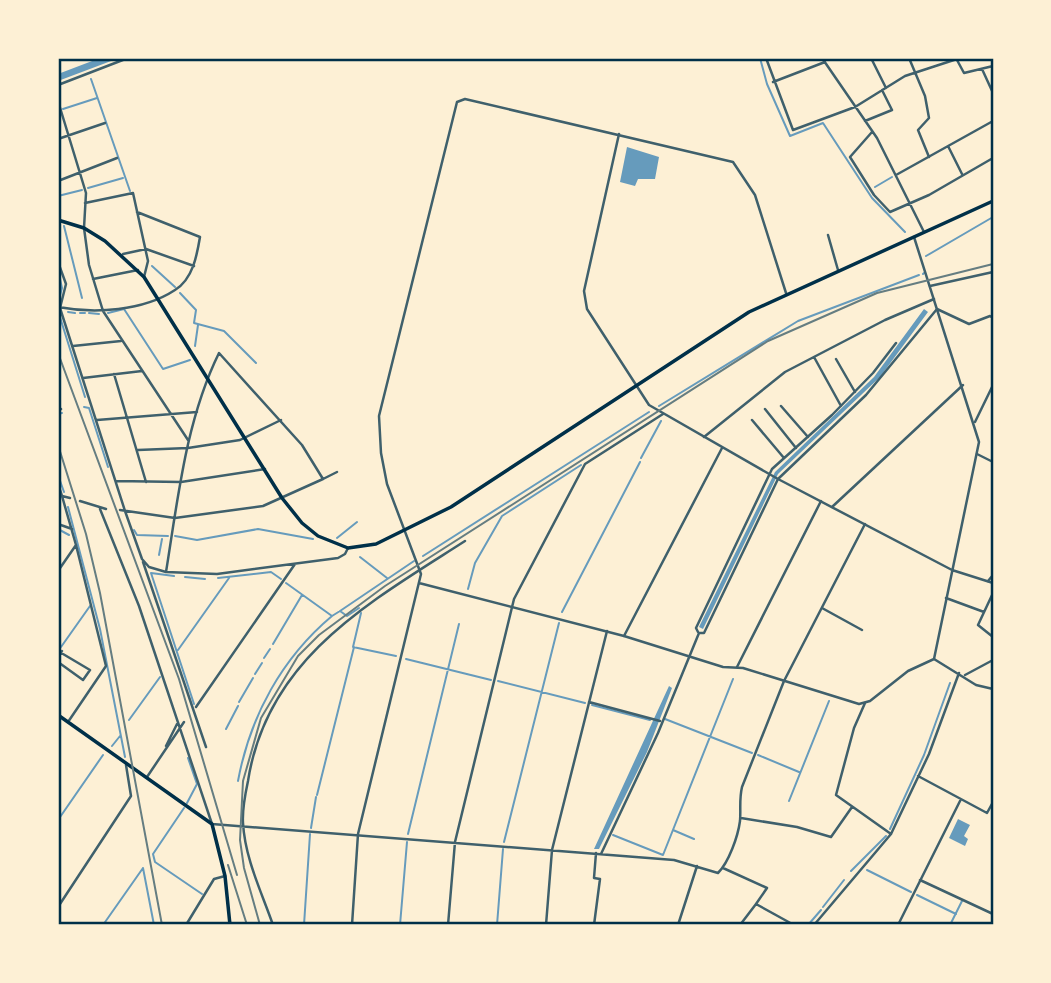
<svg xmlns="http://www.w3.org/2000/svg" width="1051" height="983" font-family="'DM Sans',sans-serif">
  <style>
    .water { fill: #669bbc }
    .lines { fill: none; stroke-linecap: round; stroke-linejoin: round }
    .stream { stroke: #669bbc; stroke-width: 2 }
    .minor { stroke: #3f606c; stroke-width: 2.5 }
    .tertiary { stroke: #3f606c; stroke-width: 2.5 }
    .secondary { stroke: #003049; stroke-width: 3.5 }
    .rail { stroke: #657d81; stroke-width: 2 }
    .neatline { fill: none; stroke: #003049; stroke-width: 2.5 }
  </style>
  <rect width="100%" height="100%" fill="#fdf0d5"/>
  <path class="water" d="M 100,58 L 119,58 L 58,81 L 58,74 Z
    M 627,147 L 659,157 L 655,179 L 638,179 L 635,186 L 620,182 Z
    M 924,309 L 928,312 L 880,377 L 778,474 L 703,629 L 699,627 L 775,472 L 874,377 Z
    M 669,686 L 672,688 L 647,752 L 599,849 L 594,849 Z
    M 958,819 L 970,825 L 964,836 L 968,839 L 965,846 L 949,838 Z"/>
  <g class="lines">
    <path class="stream" d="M 760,58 L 767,84 L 790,136 L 823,123 L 872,198 L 905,232
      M 91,79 L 130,191
      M 63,109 L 97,98
      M 875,187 L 892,177
      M 88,188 L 123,178
      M 58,196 L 82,190
      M 64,226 L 82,298
      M 926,256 L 993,217
      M 152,266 L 175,287
      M 58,270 L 62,288 L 58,303
      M 923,274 L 924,273
      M 180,293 L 196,310 L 194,323 L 224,331 L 256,363
      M 68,312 L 75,313
      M 80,313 L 85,313
      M 89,313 L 99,314
      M 108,313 L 124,309 L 163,369 L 190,360
      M 59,314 L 85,397
      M 195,346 L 198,325
      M 659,406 L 798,321 L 919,275
      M 84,407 L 89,408 L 108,467
      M 58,414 L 62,413
      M 641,458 L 661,421
      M 58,475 L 64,492
      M 68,507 L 100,629 L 125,757
      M 58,529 L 69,535
      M 134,530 L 137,535 L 168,536
      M 175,536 L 197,540 L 258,529 L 313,539
      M 337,538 L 357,522
      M 159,555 L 162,539
      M 423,556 L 649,412
      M 360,557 L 387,578
      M 174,576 L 151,573 L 194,704
      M 185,577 L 205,579
      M 218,578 L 271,572 L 281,579
      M 286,583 L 332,616 L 340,611 L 347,616 L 359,608
      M 468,589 L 475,563 L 502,516 L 581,465
      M 340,611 L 414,561
      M 562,612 L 640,462
      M 361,613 L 353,647 L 396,656
      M 273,644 L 302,595
      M 61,647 L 90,606
      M 178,650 L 229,578
      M 264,658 L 270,649
      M 406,659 L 491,680
      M 255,674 L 262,663
      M 498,681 L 585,703
      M 239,702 L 253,678
      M 592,705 L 650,720
      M 665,719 L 752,753
      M 129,720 L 160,677
      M 226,729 L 238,706
      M 112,746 L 120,736
      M 758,755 L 799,772
      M 238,781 C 250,716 282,658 332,616
      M 317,795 L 354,647
      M 789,801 L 829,701
      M 187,803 L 197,784 L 188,758
      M 184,808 L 153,854 L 155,862 L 202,894
      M 58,820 L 103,755
      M 311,828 L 316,797
      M 890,829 L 924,755 L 950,683
      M 673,830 L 694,839
      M 408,834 L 459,624
      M 613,835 L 663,855 L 733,679
      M 504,842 L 559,623
      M 143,868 L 154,925
      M 867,870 L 911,892
      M 851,871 L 886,836
      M 917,895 L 956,914
      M 823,907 L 844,880
      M 103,925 L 143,868
      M 304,925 L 310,834
      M 400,925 L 407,842
      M 497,925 L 503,849
      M 808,925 L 821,910
      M 950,925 L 962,901"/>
    <path class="minor" d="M 766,58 L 793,130 L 855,107 L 905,76 L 957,59
      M 822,58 L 877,138 L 924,232
      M 871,58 L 886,88
      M 909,58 L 925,96 L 929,118 L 918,130 L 929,157
      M 957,60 L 964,73 L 993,66
      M 982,69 L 993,93
      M 773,82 L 825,62
      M 58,85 L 128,58
      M 58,101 L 86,193 L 84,228 L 89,265 L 103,311 L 188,440
      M 865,121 L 892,110 L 882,90
      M 872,132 L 850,157 L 874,195 L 890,212 L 929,195 L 993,158
      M 58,139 L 105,123
      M 948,146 L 962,174
      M 896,175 L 993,121
      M 58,181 L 117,158
      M 85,203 L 133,193 L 148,261 L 144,277
      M 828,235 L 838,270
      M 123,254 L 146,249 L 194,266
      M 58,262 L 66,284 L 60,308 L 125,511 L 142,559 L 149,567 L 166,572 L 217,574 L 338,558 L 345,554 L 348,548
      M 93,279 L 138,270
      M 930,286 L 993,272
      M 58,307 C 95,314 143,311 175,290 C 193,279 197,255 200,237 L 137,212
      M 73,346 L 121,341
      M 814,357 L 841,406
      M 836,359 L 855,392
      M 114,374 L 146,482
      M 83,378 L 142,371
      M 781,406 L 808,437
      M 765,409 L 796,448
      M 58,410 L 61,409
      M 97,420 L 197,412
      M 752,420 L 784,458
      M 975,422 L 993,385
      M 704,437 L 785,372 L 885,320 L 934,299
      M 138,450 L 188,448 L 240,440 L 281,420
      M 977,454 L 993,462
      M 323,479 L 337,472
      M 116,481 L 181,482 L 265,469
      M 58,484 L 62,496
      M 80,501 L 106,509
      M 832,507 L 963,385
      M 100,509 L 139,606 L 212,824 L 674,860 L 718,873 C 729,862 738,836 740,821 C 741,809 739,800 742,787 L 784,681 L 865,524
      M 120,510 L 175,518 L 263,506 L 323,479 L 302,445 L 219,353 C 186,420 178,498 166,572
      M 58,524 L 72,529
      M 143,562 L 206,747
      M 58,571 L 76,545 L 62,496 L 70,498
      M 988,581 L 993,575
      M 993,593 L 978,625 L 993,637
      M 946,598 L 984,612
      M 822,608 L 862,630
      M 698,632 L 696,628 L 772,469 L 832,415 L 873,373 L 896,343
      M 624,636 L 722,448
      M 58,651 L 90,670 L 83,680 L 58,662
      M 58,658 L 62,651
      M 934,659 L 976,685 L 993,689
      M 737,667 L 821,501
      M 965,675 L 993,660
      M 589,702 L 660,721
      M 865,703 L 854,728 L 836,795 L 891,834
      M 196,707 L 295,564
      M 68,722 L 106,666 L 76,545
      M 166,746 L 177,724
      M 918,776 L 987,813 L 993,802
      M 147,777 L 184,722
      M 741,818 L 797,827 L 831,837 L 852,807
      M 601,854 L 658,733 L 699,633 L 704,633 L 778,479 L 866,395 L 937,309 L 969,324 L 990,316 L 993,318
      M 723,868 L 767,888 L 756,904 L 794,925
      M 920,880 L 993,914
      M 58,907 L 131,796 L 126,765
      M 186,925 L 214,879 L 225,876
      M 273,925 C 262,893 245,859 243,823 C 242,809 245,795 248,781 C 267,658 370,602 465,541
      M 448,925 L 455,842 L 514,599 L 585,464 L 663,414
      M 546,925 L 552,850 L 607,631
      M 594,925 L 600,879 L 594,878 L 596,853
      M 678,925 L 697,866
      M 740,925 L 756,904
      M 814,925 L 891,834 L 929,754 L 959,673
      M 898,925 L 961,799"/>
    <path class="tertiary" d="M 619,134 L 584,291 L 587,309 L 649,405 L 778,479 L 952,570 L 993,583
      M 419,583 L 624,636 L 723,667 L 743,668 L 859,704 L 870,701 L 908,671 L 934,659 L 979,442 L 914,237
      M 352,925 L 358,834 L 421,574 L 387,484 L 381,453 L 379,416 L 457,102 L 465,99 L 733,162 L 755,195 L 786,293"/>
    <path class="secondary" d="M 58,220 L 84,228 L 105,241 L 144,277 L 282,498 L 302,523 L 318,536 L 348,548 L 376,544 L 451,507 L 749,312 L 993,201
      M 58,715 L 212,824 L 225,876 L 230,925"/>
    <path class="rail" d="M 58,353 L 179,679 L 237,875
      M 58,445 L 86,534 L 100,593 L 162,925
      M 228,865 L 247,925
      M 260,925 L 244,868 L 240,840 L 243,781 L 261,718 L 298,656 L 319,635 L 385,586 L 768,341 L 877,293 L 993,264"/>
  </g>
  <rect width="1051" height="983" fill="none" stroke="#fdf0d5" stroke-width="119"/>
  <rect x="60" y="60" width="932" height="863" class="neatline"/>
</svg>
